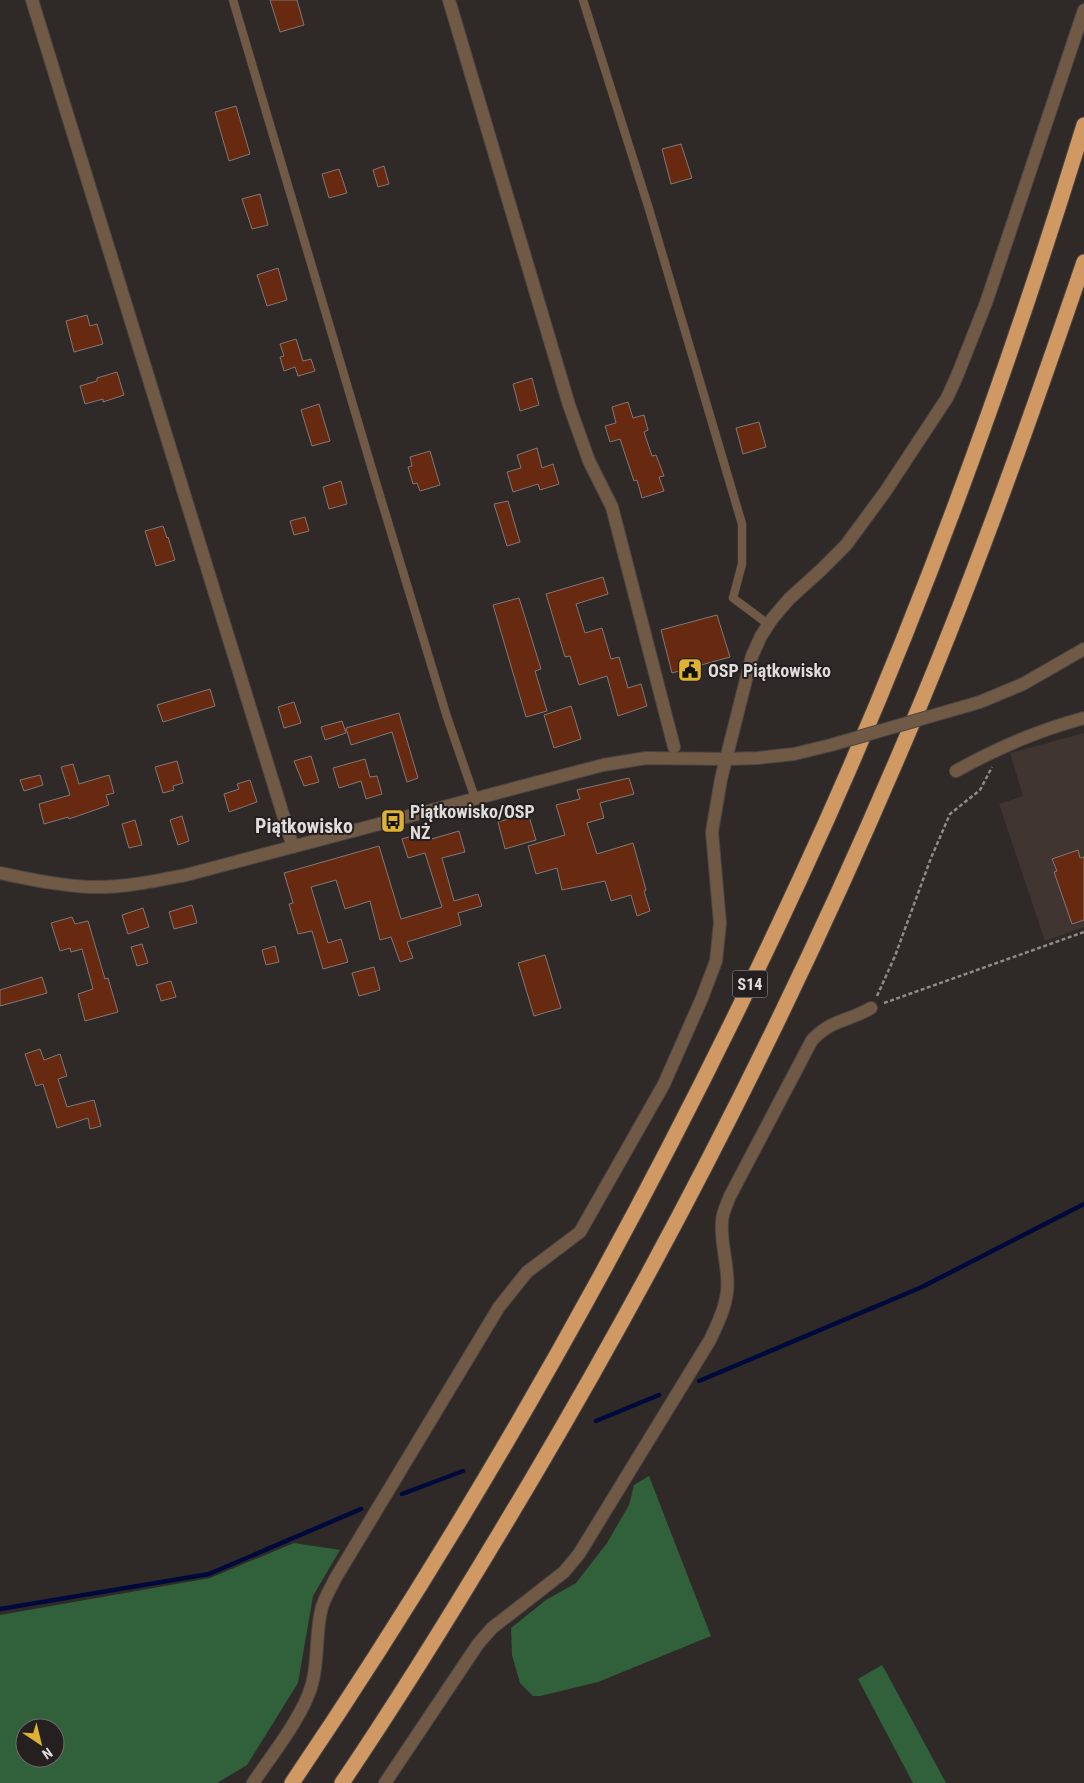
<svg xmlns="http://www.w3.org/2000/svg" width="1084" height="1783" font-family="'Roboto Condensed',sans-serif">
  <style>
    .built { fill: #403531 }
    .green { fill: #30613a; fill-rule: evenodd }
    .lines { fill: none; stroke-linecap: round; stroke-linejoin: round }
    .stream { stroke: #00093b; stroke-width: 4.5 }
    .building { fill: #672910; stroke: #7f7977 }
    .service-casing { stroke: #4b4645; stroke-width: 9 }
    .minor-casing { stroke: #4b4645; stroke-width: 14 }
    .tertiary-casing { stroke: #4b4645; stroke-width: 14 }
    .motorway-casing { stroke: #4b4645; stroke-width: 17 }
    .path { stroke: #8f8b89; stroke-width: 2.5; stroke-dasharray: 4 2.5; stroke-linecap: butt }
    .service { stroke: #715a45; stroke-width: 8 }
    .minor { stroke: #715a45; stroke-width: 12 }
    .tertiary { stroke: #715a45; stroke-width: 12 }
    .motorway { stroke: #d09963; stroke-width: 15 }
    .tertiary-bridge-casing { stroke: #4b4645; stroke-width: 14; stroke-linecap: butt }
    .tertiary-bridge { stroke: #715a45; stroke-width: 12 }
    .labels { text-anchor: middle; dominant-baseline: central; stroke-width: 4; stroke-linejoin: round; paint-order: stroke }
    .shield { fill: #25201f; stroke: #a7a4a3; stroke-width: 1 }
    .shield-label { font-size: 16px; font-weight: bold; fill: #dfdcdb }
    .poi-label { font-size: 18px; font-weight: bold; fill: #dfdcdb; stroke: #25201f; text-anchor: start }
    .quarter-label { font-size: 20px; font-weight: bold; fill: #dfdcdb; stroke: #25201f }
  </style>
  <rect width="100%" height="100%" fill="#2f2a28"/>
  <path class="built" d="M 1084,733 L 1084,927 L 1045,941 L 999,804 L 1023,796 L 1010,753 Z"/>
  <path class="green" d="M 649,1476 L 711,1636 L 598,1682 L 540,1696 L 533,1696 L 520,1683 L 512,1655 L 511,1628 L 546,1600 L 576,1583 L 607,1543 L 629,1505 L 634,1485 Z
    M 294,1543 L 340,1550 L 313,1596 L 298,1683 L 247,1765 L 217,1783 L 0,1783 L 0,1615 L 210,1578 ZM 25,1728 L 55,1728 L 55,1758 L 25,1758 Z
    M 882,1665 L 886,1672 L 946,1783 L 913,1783 L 858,1679 Z"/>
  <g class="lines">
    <path class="stream" d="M 699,1381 L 922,1287 L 1084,1204
      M 596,1421 L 659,1395
      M 402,1494 L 463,1471
      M 0,1609 L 209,1574 L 361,1509"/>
  </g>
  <path class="building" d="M 270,0 L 297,0 L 304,25 L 280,32 Z
    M 236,106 L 250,154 L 229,161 L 215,112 Z
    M 681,144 L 692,178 L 671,184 L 662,149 Z
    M 384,166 L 389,184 L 378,187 L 373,170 Z
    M 339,169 L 347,193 L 329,198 L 322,174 Z
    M 260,194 L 268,225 L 252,229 L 242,199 Z
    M 278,268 L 287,300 L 267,306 L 257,275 Z
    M 87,315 L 90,326 L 97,324 L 103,344 L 74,352 L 66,321 Z
    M 296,339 L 303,361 L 311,359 L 315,371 L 298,376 L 295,367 L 284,371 L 280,357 L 284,356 L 280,344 Z
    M 117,372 L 124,395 L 103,402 L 103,399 L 85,404 L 80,386 L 97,381 L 97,378 Z
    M 532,378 L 539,405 L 520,411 L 513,384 Z
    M 628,402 L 633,418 L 644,415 L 648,430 L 644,432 L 652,456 L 656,455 L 664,476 L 659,477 L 664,491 L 642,498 L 637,480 L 634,481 L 620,439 L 610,442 L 605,426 L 616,423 L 612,407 Z
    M 319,404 L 330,441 L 312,446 L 301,410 Z
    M 759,422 L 766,447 L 743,454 L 736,428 Z
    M 537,448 L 542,468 L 553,464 L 559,484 L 540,490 L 538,484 L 513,492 L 507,472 L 521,468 L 517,455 Z
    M 430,451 L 440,485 L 420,491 L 417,483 L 413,484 L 408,467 L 412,466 L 410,457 Z
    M 341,481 L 347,504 L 329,509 L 323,487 Z
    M 508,501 L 520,542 L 507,546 L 494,504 Z
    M 305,517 L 309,531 L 294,535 L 290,521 Z
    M 163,526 L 167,538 L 168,537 L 175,560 L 156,566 L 145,531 Z
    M 603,577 L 608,594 L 576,604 L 585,633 L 602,628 L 611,659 L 619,657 L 628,688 L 641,684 L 647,706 L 618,716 L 607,676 L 579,685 L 570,656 L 565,657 L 546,594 Z
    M 519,598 L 541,669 L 535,671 L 547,711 L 526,717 L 493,605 Z
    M 717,615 L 730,657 L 672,673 L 661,630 Z
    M 210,689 L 215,706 L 163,722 L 157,705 Z
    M 294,702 L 301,723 L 284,728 L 278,707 Z
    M 571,706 L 581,739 L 554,748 L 544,715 Z
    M 399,713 L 418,778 L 407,782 L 392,732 L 351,745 L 346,728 Z
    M 342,721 L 346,733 L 325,740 L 321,727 Z
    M 311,756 L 319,782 L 304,786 L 294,761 Z
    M 365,759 L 370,777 L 377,776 L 382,794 L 366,799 L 361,781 L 339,788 L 333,768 Z
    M 177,761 L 183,783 L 173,786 L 174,790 L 163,793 L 155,767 Z
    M 73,764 L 79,784 L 109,775 L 114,793 L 106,795 L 109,805 L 69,819 L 68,817 L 44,824 L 39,804 L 70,795 L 61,767 Z
    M 40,775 L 43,785 L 24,791 L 20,780 Z
    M 629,778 L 634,794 L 600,803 L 604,818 L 587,823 L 597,854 L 633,843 L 646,890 L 644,891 L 650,911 L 637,916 L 631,895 L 611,901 L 605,881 L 562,890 L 557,868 L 536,874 L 528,846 L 565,835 L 556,805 L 580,799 L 577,790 Z
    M 250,780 L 257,802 L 229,812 L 224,794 L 239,789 L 237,784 Z
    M 528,813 L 536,840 L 505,849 L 498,822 Z
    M 182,816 L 189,841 L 178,845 L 170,820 Z
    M 135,820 L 142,845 L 129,848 L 122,824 Z
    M 459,831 L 465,852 L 442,858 L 454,901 L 478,894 L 482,906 L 458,913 L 461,925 L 407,942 L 413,958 L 400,962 L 391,937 L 380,940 L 370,901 L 345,909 L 336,880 L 311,887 L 328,943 L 341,939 L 348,962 L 323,969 L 312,931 L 298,934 L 289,904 L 293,903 L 284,873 L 379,846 L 401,919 L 442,907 L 425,853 L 408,858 L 402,839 L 426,832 L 428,840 Z
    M 1078,850 L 1080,858 L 1084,857 L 1084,920 L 1072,924 L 1054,872 L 1057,871 L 1052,859 Z
    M 192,905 L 197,923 L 174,929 L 169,912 Z
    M 143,908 L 149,927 L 128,934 L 122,915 Z
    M 72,917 L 75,924 L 88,921 L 105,979 L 108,978 L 118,1012 L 85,1021 L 78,994 L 93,989 L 82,949 L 71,952 L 70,948 L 60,951 L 51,923 Z
    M 142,944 L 148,963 L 137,966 L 131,947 Z
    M 275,946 L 279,962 L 266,965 L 262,950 Z
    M 545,955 L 561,1008 L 534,1016 L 518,963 Z
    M 374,967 L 380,990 L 359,996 L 352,973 Z
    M 42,977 L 47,993 L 0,1006 L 0,990 Z
    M 171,981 L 176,997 L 161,1001 L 156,985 Z
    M 40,1049 L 44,1060 L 60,1054 L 67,1076 L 58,1079 L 67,1107 L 94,1100 L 101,1126 L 90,1129 L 88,1118 L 57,1128 L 43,1084 L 36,1086 L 25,1054 Z"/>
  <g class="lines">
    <defs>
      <path id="service" d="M 233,0 L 374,476 L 447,717 L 475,798
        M 583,0 L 649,209 L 742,524 L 742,564 L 733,598 L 768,624"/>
      <path id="minor" d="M 32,0 L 293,847
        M 449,0 L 569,405 L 589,461 L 612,507 L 674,747
        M 956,771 C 997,748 1039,730 1084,718
        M 253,1783 C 271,1756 304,1715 312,1684 C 319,1659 315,1632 322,1607 C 325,1597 331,1588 335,1579 L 499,1307 L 527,1272 L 580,1232 L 664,1084 L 702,998 L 716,961 L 720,923 L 712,832 L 721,779 L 752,656 L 761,636 L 772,619 L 789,599 L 821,570 L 846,545 L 885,492 L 947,398 L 957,376 L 986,303 L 1084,10
        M 385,1783 L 478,1644 L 492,1628 L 564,1572 L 579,1554 L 710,1340 C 717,1325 725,1309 727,1292 C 730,1269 720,1245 722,1222 C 722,1213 727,1204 730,1196 L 812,1040 C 832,1019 847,1022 871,1008"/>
      <path id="tertiary" d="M 980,702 L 1023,684 L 1084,649
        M 0,873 C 30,879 60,886 91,887 C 123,888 155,881 186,875 L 603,765 L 646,758 L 726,759 L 758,758 L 794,754"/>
      <path id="motorway" d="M 292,1783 C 486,1496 655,1193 800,879 C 913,635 1005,382 1084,125
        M 342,1783 C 409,1684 471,1582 532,1479 C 669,1247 792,1005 898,757 C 968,595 1027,429 1084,262"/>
    </defs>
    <use href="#service" class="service-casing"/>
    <use href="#minor" class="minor-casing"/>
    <use href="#tertiary" class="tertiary-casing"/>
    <use href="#motorway" class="motorway-casing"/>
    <path class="path" d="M 877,996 L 895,956 L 931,858 L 950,814 L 980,790 L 992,767
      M 884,1003 L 1084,932"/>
    <use href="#service" class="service"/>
    <use href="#minor" class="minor"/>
    <use href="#tertiary" class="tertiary"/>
    <use href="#motorway" class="motorway"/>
    <defs>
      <path id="tertiary-bridge" d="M 794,754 L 831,745 L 980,702"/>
    </defs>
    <use href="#tertiary-bridge" class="tertiary-bridge-casing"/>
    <use href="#tertiary-bridge" class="tertiary-bridge"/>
  </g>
  <defs>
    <symbol id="civic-square" viewBox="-11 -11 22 22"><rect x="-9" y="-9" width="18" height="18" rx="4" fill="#deb133" stroke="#25201f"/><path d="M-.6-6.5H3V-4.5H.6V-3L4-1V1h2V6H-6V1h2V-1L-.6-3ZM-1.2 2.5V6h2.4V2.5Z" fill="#111"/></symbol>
    <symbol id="bus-square" viewBox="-11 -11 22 22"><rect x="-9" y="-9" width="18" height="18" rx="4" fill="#deb133" stroke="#25201f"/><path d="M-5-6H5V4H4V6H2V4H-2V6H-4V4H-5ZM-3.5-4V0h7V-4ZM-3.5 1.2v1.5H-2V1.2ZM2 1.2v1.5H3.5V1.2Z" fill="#111"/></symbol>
  </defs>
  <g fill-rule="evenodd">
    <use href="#civic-square" x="676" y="656" width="28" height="28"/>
    <use href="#bus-square" x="379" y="807" width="28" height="28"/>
  </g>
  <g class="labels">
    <rect class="shield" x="732.5" y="970.5" width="35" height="27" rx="4"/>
    <g class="shield-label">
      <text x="750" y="984">S14</text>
    </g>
    <g class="poi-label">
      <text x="708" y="670">OSP Piątkowisko</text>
      <text x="410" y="811">Piątkowisko/OSP<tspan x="410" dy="21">NŻ</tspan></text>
    </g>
    <g class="quarter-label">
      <text x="304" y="826">Piątkowisko</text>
    </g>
  </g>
  <g transform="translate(40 1743) rotate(145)"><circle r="24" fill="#25201f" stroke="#6f6b6a"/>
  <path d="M0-4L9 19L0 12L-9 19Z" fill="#deb133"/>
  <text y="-8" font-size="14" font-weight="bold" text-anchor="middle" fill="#dfdcdb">N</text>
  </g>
</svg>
